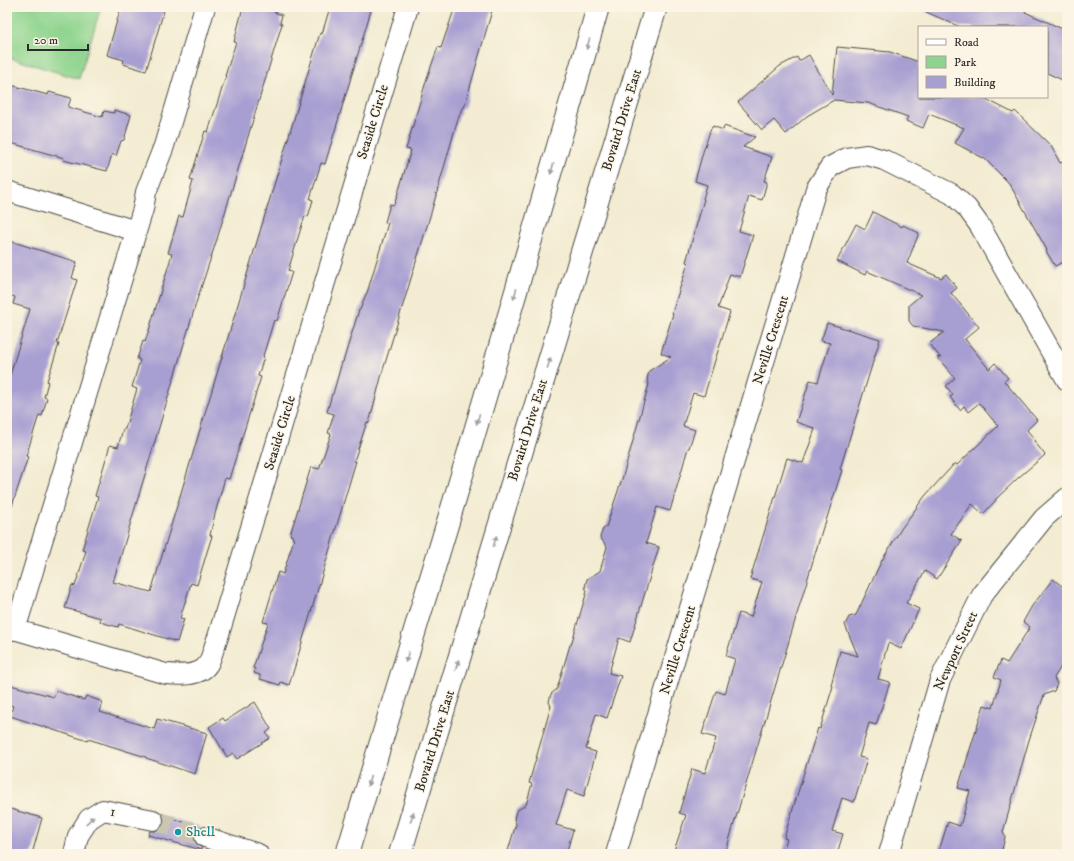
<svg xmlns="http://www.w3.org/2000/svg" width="1074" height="861" font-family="'IM FELL DW Pica',serif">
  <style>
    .green { fill: #8ed48e; stroke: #5c805c }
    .building { fill: #a79ed2 }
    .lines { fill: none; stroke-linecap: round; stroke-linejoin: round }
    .minor-tunnel { stroke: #cbc5b1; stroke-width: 20; stroke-dasharray: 20 10; stroke-linecap: butt }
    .minor-casing { stroke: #494844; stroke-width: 22 }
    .major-casing { stroke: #494844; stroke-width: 24 }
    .minor { stroke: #fff; stroke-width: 20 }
    .major { stroke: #fff; stroke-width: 22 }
    .oneway { fill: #a0a0a0 }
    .culture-dot { fill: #0f9aa8; stroke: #fcf5e5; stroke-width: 1.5 }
    .labels { text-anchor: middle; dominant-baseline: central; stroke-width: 3; stroke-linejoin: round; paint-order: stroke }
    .street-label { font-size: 14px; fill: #2b2b2b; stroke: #fcf5e5 }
    .culture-label { font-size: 14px; fill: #0d838f; stroke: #fcf5e5; text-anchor: start }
  </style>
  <rect width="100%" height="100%" fill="#fcf5e5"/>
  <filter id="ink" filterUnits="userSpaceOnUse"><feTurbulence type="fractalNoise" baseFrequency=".025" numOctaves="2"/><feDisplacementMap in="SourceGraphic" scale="8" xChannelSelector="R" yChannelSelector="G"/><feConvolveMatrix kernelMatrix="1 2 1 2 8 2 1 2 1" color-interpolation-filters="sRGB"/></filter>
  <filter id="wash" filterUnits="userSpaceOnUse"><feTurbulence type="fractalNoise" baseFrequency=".012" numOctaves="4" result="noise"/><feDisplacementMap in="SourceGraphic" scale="16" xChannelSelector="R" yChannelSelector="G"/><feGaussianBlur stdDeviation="0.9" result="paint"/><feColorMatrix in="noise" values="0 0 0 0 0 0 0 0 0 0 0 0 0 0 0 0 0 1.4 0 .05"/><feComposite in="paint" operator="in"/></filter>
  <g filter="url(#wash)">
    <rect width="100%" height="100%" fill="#f3ecd2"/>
    <path class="green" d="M 7,7 L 101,7 L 79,79 L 7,57 Z"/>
    <g id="blocks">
      <path class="building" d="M 121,7 L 165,7 L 146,71 L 123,64 L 124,60 L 107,55 Z
        M 243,7 L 276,7 L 274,12 L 282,15 L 280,23 L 282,24 L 217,239 L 197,300 L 113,582 L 151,592 L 320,33 L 322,34 L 330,7 L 372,7 L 325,164 L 321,163 L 310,199 L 313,200 L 308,217 L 305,216 L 300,231 L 288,271 L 292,272 L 277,321 L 274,320 L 263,356 L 264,357 L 258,376 L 261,377 L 229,479 L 225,478 L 215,514 L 210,535 L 212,536 L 207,552 L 197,585 L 191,583 L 180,618 L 184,619 L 177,642 L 119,624 L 118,627 L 100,622 L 101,618 L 65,608 L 72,585 L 75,586 L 86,551 L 82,550 L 98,497 L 95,496 L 110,445 L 118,447 L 123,429 L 125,429 L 137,389 L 132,387 L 140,360 L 137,359 L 143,341 L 145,342 L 150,327 L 172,254 L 168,253 L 179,216 L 183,217 L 193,181 L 190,180 L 205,131 L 208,132 L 226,76 L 225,76 L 236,42 L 234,42 Z
        M 455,7 L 493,7 L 464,108 L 462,108 L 457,122 L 431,213 L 383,370 L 369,423 L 367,422 L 354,461 L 356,461 L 295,666 L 289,685 L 281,682 L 280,685 L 260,679 L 260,675 L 254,673 L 255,669 L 253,668 L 268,623 L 263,622 L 278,572 L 283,574 L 294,539 L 292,538 L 293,536 L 290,535 L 311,467 L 319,469 L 331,434 L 328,433 L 334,414 L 327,412 L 332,394 L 333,394 L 342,362 L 343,362 L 359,310 L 360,310 L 366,294 L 367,293 L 388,223 L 385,222 L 390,204 L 394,205 L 399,190 L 411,150 L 406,149 L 427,78 L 438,47 L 441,48 Z
        M 915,7 L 1027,7 L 1025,12 L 1067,31 L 1067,82 L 1047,73 L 1047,27 L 960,27 Z
        M 837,47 L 890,52 L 919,62 L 919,97 L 982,97 L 1013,113 L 1015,111 L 1051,146 L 1060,163 L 1062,162 L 1067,171 L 1067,260 L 1055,266 L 1046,251 L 1047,250 L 1009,183 L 985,159 L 955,143 L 964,128 L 929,114 L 923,128 L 906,121 L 908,117 L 868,103 L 834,100 L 807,116 L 786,134 L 774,120 L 762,130 L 738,102 L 780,66 L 797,57 L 799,61 L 809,55 L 832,95 Z
        M 7,84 L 48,95 L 49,92 L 71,98 L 68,107 L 102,117 L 104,111 L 114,113 L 114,110 L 131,115 L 124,140 L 121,141 L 116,156 L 112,154 L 107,171 L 63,160 L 64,158 L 7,142 Z
        M 713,126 L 723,130 L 724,126 L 755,137 L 743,147 L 772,157 L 764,181 L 767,182 L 762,200 L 749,196 L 739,231 L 753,235 L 740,277 L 730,274 L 718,308 L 730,312 L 704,396 L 693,393 L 683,426 L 695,430 L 689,448 L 688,448 L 670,511 L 657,507 L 646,543 L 659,547 L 630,642 L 619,638 L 609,673 L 621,676 L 607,718 L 596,714 L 586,749 L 596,752 L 584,796 L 567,790 L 556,825 L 573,830 L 566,854 L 507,854 L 516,824 L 514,819 L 516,811 L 526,805 L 532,784 L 529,783 L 551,706 L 549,702 L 551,694 L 557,689 L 570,645 L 571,645 L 587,591 L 585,587 L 587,579 L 600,571 L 607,547 L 600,537 L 603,529 L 606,527 L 623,476 L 649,384 L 647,380 L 649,371 L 671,357 L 661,353 L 673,314 L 672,313 L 688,263 L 686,262 L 704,199 L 703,199 L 707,185 L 695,181 L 703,152 L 711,128 L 712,128 Z
        M 873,212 L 902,227 L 903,225 L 919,233 L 907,263 L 941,278 L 946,274 L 957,288 L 951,293 L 979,327 L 965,339 L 989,369 L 995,363 L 1008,378 L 1004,381 L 1037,420 L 1027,430 L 1035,440 L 1034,441 L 1045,455 L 1019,477 L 995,500 L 996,500 L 983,514 L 972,504 L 951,534 L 962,541 L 937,579 L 925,571 L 906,603 L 919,609 L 901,649 L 888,643 L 878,679 L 890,682 L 876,725 L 869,723 L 859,757 L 867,759 L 854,802 L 842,798 L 832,831 L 843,834 L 837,854 L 782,854 L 787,839 L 784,838 L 806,766 L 818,728 L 820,729 L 833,686 L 831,685 L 840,651 L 858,656 L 845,625 L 849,617 L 856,615 L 881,562 L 901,529 L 925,496 L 955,463 L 957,465 L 998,426 L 979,403 L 968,412 L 964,406 L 960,410 L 950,397 L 953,395 L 946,386 L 955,378 L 937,357 L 941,358 L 929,344 L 944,332 L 913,326 L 909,321 L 909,305 L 921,295 L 867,271 L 865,275 L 837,261 L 856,224 L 865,229 Z
        M 7,240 L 77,262 L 72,278 L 77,280 L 57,343 L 59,344 L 47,381 L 48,382 L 44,397 L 47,398 L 42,416 L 39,415 L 26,456 L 28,457 L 10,512 L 7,512 L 7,385 L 30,309 L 13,304 L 15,297 L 7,294 Z
        M 827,323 L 880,339 L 840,469 L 842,470 L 825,524 L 824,524 L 725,854 L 673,854 L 686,815 L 679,813 L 692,769 L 705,773 L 716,738 L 702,734 L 716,691 L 725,694 L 735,659 L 726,656 L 739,613 L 751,617 L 762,582 L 750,579 L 787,458 L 803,463 L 815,429 L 814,428 L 796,422 L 810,380 L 818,382 L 830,343 L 821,341 Z
        M 1053,579 L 1067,590 L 1067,657 L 1054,678 L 1057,684 L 1054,691 L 1044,695 L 1029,740 L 1003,832 L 1005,837 L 1001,854 L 938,854 L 948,822 L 960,826 L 970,791 L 958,788 L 984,705 L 993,708 L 1001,680 L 994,677 L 1001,660 L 1007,663 L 1030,627 L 1023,622 L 1032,606 Z
        M 7,684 L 54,697 L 56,691 L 84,700 L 86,696 L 103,702 L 100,712 L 154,729 L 157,719 L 207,733 L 195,774 L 146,758 L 146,757 L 88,739 L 88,741 L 10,716 L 13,706 L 7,704 Z
        M 255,702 L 271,729 L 266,733 L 270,738 L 237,759 L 233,753 L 227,757 L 209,727 L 223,718 L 225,721 Z
        M 7,808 L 42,818 L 32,854 L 7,854 Z
        M 164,816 L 200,827 L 197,829 L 194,833 L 194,839 L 196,844 L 202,848 L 201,850 L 148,835 L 150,831 L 156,831 L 162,827 L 164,822 Z"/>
    </g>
  </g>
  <g filter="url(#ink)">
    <use href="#blocks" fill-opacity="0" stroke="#494844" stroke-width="1"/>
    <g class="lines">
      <path class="minor-tunnel" d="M 153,820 L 205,837"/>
      <defs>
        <path id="minor" d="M 7,191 L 136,231
          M 7,627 L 166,674 C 179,675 200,677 208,664 C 212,657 214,646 218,637 L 408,7
          M 15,630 L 143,209 L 146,192 L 164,146 L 205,7
          M 205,837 L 258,854
          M 74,854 L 78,836 L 89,819 L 103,810 L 153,820
          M 616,854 L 816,189 L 830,167 L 847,158 L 867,155 L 884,160 L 952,194 L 967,208 L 980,226 L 1067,380
          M 889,854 L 940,680 L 982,595 L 1044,518 L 1067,498"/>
        <path id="major" d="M 347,854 C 370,776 394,698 418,620 C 481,417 539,212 598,7
          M 400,854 L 656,7"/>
      </defs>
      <use href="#minor" class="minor-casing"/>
      <use href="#major" class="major-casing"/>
      <use href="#minor" class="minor"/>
      <use href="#major" class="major"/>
    </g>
    <defs><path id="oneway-solid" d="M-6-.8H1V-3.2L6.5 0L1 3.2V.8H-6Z"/></defs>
    <g class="oneway">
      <use href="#oneway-solid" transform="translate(588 44) rotate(106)"/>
      <use href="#oneway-solid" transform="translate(552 169) rotate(106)"/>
      <use href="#oneway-solid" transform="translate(515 294) rotate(106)"/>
      <use href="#oneway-solid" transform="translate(549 363) rotate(-73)"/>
      <use href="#oneway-solid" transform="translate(478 419) rotate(106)"/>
      <use href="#oneway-solid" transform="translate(495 541) rotate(-73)"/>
      <use href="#oneway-solid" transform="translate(407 657) rotate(107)"/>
      <use href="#oneway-solid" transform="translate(457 665) rotate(-73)"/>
      <use href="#oneway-solid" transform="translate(369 781) rotate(106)"/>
      <use href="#oneway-solid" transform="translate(412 817) rotate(-73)"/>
      <use href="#oneway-solid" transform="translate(90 820) rotate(-44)"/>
    </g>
  </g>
  <circle class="culture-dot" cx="178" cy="832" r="4"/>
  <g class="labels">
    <g class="street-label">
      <text transform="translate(622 120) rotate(-73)">Bovaird Drive East</text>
      <text transform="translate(373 122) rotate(-73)">Seaside Circle</text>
      <text transform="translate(771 340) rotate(-73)">Neville Crescent</text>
      <text transform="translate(528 430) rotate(-73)">Bovaird Drive East</text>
      <text transform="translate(280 433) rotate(-73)">Seaside Circle</text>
      <text transform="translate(678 650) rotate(-73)">Neville Crescent</text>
      <text transform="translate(956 651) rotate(-65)">Newport Street</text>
      <text transform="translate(435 741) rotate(-73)">Bovaird Drive East</text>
      <text transform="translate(113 812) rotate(9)">1</text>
    </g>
    <g class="culture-label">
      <text x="186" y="832">Shell</text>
    </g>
  </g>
  <rect width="1074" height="861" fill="none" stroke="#fcf5e5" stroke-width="24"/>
  <rect x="918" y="26" width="130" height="72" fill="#fcf5e5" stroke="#a8a49b"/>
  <rect x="926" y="39" width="20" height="6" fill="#ffffff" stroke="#a8a49b"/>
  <text x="954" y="46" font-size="12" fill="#2b2b2b">Road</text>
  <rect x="926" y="56" width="20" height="12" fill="#8ed48e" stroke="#a8a49b"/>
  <text x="954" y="66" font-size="12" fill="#2b2b2b">Park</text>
  <rect x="926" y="76" width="20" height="12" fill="#a79ed2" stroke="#a8a49b"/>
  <text x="954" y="86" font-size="12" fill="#2b2b2b">Building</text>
  <path d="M28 44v6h60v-6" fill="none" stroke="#2b2b2b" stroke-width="2"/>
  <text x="34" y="44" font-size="12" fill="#2b2b2b" stroke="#fcf5e5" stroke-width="3" paint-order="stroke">20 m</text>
</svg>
